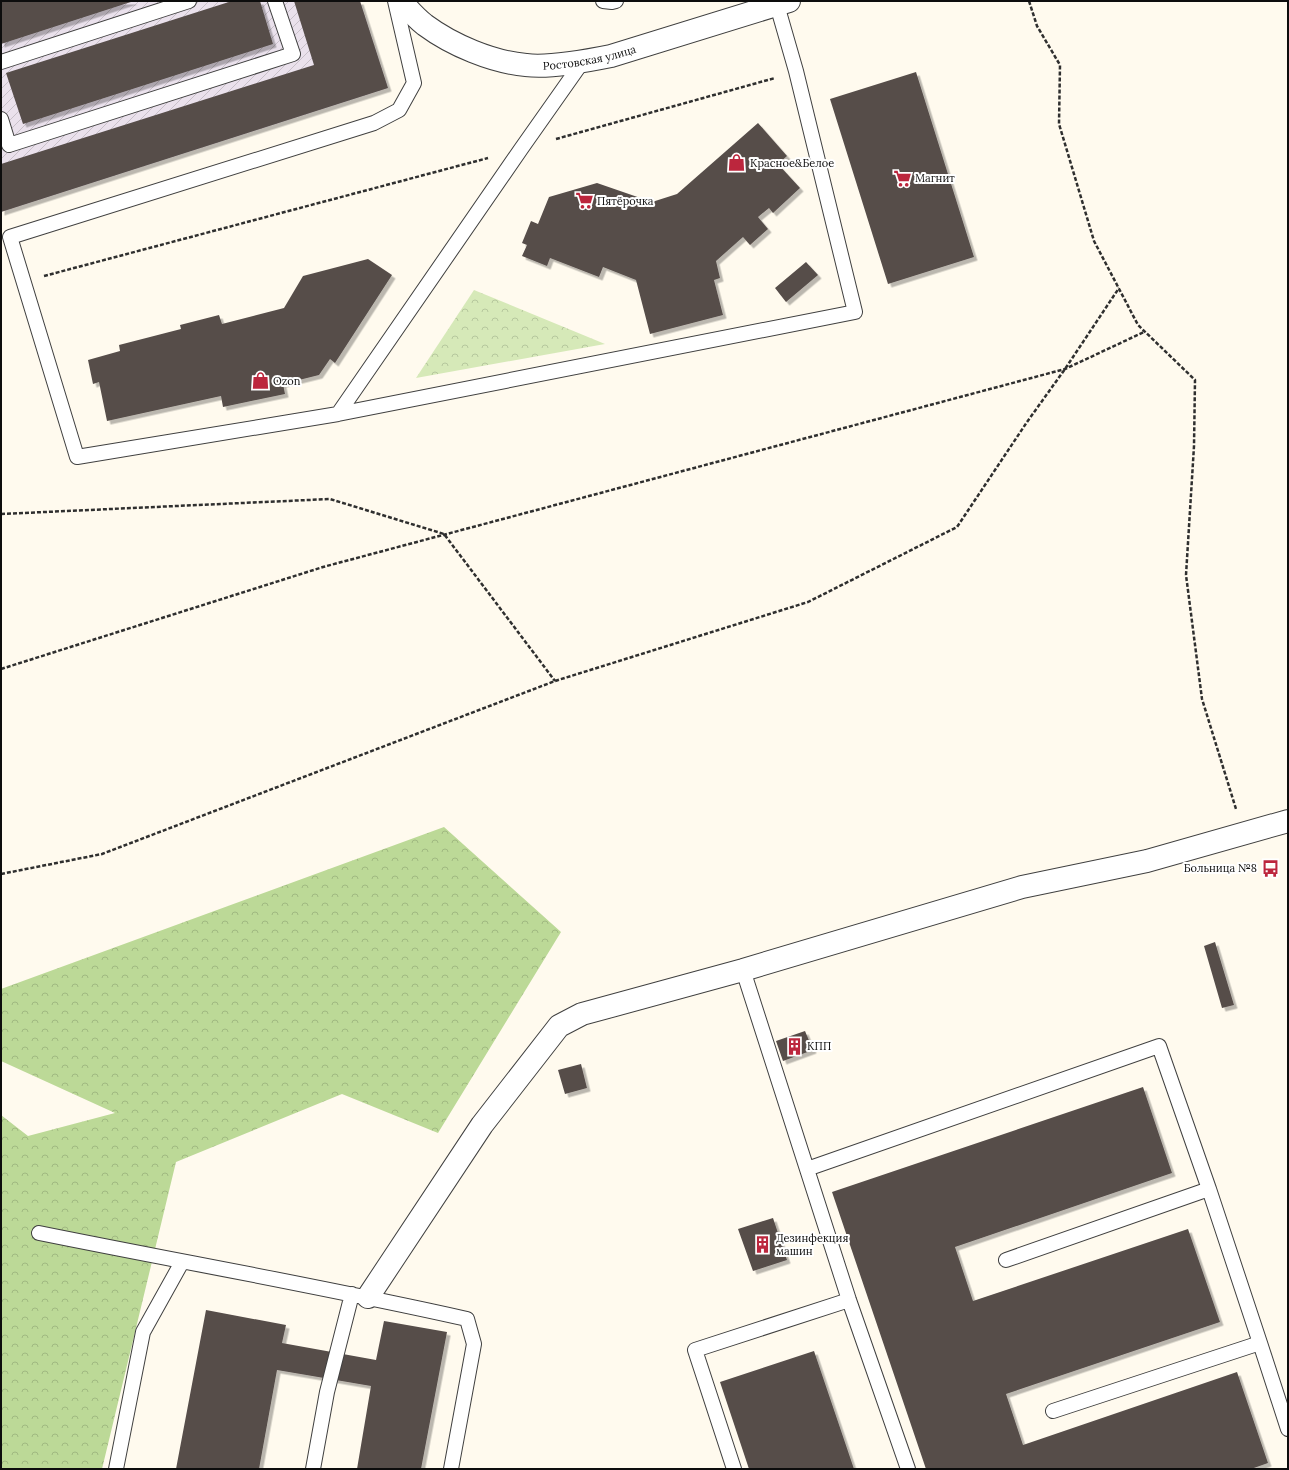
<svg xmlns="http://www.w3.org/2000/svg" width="1289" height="1470" font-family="Lora,serif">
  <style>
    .industrial { fill: url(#industrial-furrows) }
    .forest { fill: url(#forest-crowns) }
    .park { fill: url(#park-crowns) }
    .building { fill: #564d4a; filter: url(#shadow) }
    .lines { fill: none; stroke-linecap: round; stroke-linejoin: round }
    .service-casing { stroke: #404040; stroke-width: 16 }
    .minor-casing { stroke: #404040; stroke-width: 24 }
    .tertiary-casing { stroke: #404040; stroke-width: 24 }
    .path { stroke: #2f2f2f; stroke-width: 2.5; stroke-dasharray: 4 2; stroke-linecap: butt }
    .service { stroke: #fff; stroke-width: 14 }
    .minor { stroke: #fff; stroke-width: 22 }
    .tertiary { stroke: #fff; stroke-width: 22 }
    .labels { text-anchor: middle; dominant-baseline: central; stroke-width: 4; stroke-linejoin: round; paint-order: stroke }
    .street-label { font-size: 11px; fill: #0d0d0d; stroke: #fff }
    .poi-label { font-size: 11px; fill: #0d0d0d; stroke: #fff; text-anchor: start }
  </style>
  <defs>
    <pattern id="industrial-furrows" width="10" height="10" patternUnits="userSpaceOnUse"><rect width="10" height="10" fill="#eae1ec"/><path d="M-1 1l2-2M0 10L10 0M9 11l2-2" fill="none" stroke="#c8c0c9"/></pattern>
    <pattern id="forest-crowns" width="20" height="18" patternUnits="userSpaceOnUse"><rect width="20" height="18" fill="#bcd997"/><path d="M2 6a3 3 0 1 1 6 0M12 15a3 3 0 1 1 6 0" fill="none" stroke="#a0b981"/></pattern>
    <pattern id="park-crowns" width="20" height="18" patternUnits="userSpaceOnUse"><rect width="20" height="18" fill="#d6e9b8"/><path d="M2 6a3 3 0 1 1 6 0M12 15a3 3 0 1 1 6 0" fill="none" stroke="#b6c79d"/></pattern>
    <filter id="shadow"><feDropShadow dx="3.5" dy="3.5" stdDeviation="0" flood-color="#0004"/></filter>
  </defs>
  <rect width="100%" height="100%" fill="#fffaee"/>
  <path class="industrial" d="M 1,1 L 360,1 L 388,88 L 1,212 Z"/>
  <path class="forest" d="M 444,827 L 561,932 L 438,1133 L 342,1094 L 176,1162 L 102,1469 L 1,1469 L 1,1115 L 28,1136 L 115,1113 L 1,1061 L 1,989 Z"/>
  <path class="park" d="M 474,290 L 605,344 L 416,378 Z"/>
  <path class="building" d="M 1,1 L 134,1 L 1,44 Z
    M 232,1 L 260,1 L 273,44 L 23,124 L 6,73 Z
    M 294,1 L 360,1 L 388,88 L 1,212 L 1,164 L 314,65 Z
    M 916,72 L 974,257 L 888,284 L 830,99 Z
    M 758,123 L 787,156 L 778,164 L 800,188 L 773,213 L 769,208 L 758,217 L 768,229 L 750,245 L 743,237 L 716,261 L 720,278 L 714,280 L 723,315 L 650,334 L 636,280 L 603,267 L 599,277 L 550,258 L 547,266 L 522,256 L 527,245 L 522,243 L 531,221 L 538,224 L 549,197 L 597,183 L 652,202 L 677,194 Z
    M 368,259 L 392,275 L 335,363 L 330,359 L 319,375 L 283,384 L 285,394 L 223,407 L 221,396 L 107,421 L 99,382 L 93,384 L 88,360 L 120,351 L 119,345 L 181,329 L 180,325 L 219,315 L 222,324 L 284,308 L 303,276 Z
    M 806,262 L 818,275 L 786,302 L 775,288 Z
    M 1215,942 L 1234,1005 L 1222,1008 L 1204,946 Z
    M 805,1031 L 813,1050 L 783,1061 L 776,1041 Z
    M 581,1064 L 587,1088 L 565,1094 L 558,1070 Z
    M 1143,1087 L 1172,1173 L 955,1247 L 973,1301 L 1188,1229 L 1220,1322 L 1006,1394 L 1023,1445 L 1237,1372 L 1268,1463 L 1251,1469 L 926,1469 L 832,1192 Z
    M 773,1218 L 787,1260 L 753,1271 L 738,1229 Z
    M 206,1310 L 286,1325 L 282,1343 L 376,1360 L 384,1321 L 447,1332 L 421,1469 L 357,1469 L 371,1386 L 277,1370 L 259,1469 L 176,1469 Z
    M 814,1351 L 854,1469 L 749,1469 L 720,1382 Z"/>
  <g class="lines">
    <defs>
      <path id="service" d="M 395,1 L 414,83 L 399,110 L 374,123 L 10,237 L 77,457 L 338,414 L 855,312 L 796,71 L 777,5
        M 603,1 L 612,2 L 616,1
        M 1,62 L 189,1
        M 1,119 L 9,145 L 293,54 L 275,1
        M 338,414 L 521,149 L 583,61
        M 743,970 L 849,1300 L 908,1469
        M 807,1169 L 1159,1046 L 1209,1189 L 1006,1260
        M 39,1233 C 182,1262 325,1287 467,1319 L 474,1344 L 451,1469
        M 1260,1343 L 1288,1429
        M 1053,1411 L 1260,1343 L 1209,1189
        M 116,1469 L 143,1332 L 182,1262
        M 313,1469 L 327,1392 L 352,1294
        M 734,1469 L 695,1350 L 849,1300"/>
      <path id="minor" d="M 368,1297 L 482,1125 L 559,1026 L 582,1014 L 743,970 L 1022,887 L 1147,861 L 1288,821"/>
      <g id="tertiary">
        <path id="s1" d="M 401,1 C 408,9 416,18 425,25 C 452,45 492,62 526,65 C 550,68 586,61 611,56 L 789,1"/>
      </g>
    </defs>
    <use href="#service" class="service-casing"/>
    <use href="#minor" class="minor-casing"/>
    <use href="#tertiary" class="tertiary-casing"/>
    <path class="path" d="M 1029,1 L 1037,26 L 1060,65 L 1059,124 L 1094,241 L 1138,325 L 1195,380 L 1194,446 L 1186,575 L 1202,699 L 1236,809
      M 556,139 L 775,78
      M 44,276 L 488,158
      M 1,514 L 330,499 L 444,534 L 555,681
      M 1,669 L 323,567 L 1065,369 L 1144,332
      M 1,874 L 102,854 L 555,681 L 808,602 L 957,527 L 1027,422 L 1065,369 L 1119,288"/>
    <use href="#service" class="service"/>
    <use href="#minor" class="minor"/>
    <use href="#tertiary" class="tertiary"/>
  </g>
  <defs>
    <symbol id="shop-bare" viewBox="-9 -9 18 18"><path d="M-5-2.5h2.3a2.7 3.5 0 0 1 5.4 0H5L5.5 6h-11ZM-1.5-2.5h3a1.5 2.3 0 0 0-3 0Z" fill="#bc263d" stroke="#fff" stroke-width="2.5" paint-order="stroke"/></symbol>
    <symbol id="supermarket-bare" viewBox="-9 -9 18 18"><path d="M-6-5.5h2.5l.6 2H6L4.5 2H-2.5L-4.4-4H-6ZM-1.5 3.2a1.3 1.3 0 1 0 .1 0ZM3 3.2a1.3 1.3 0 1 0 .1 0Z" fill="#bc263d" stroke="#fff" stroke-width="2.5" paint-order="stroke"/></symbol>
    <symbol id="bus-bare" viewBox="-9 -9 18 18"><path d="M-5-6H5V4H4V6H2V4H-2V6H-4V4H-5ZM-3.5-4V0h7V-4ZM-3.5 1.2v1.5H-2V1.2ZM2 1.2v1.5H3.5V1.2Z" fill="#bc263d" stroke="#fff" stroke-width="2.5" paint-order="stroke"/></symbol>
    <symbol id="building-bare" viewBox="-9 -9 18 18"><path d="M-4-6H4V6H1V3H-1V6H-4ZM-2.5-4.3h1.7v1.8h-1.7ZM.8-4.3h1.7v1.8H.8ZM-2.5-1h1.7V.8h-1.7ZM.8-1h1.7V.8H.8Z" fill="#bc263d" stroke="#fff" stroke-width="2.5" paint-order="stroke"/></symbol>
  </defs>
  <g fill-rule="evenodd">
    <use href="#shop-bare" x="724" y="150" width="25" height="25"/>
    <use href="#supermarket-bare" x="890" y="166" width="25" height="25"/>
    <use href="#supermarket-bare" x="572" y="188" width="25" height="25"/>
    <use href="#shop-bare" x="248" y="368" width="25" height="25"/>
    <use href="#bus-bare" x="1258" y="856" width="25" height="25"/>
    <use href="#building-bare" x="782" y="1034" width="25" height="25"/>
    <use href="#building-bare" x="750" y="1232" width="25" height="25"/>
  </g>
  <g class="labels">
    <g class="street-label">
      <text stroke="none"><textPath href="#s1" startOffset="208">Ростовская улица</textPath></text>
    </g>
    <g class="poi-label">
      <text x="750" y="163">Красное&amp;Белое</text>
      <text x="915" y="178">Магнит</text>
      <text x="597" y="201">Пятёрочка</text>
      <text x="273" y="381">Ozon</text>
      <text x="1257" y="868" text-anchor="end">Больница №8</text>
      <text x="807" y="1046">КПП</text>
      <text x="776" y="1238">Дезинфекция<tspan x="776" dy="13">машин</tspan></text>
    </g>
  </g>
  <rect width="1289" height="1470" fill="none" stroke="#0d0d0d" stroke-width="4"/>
</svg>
